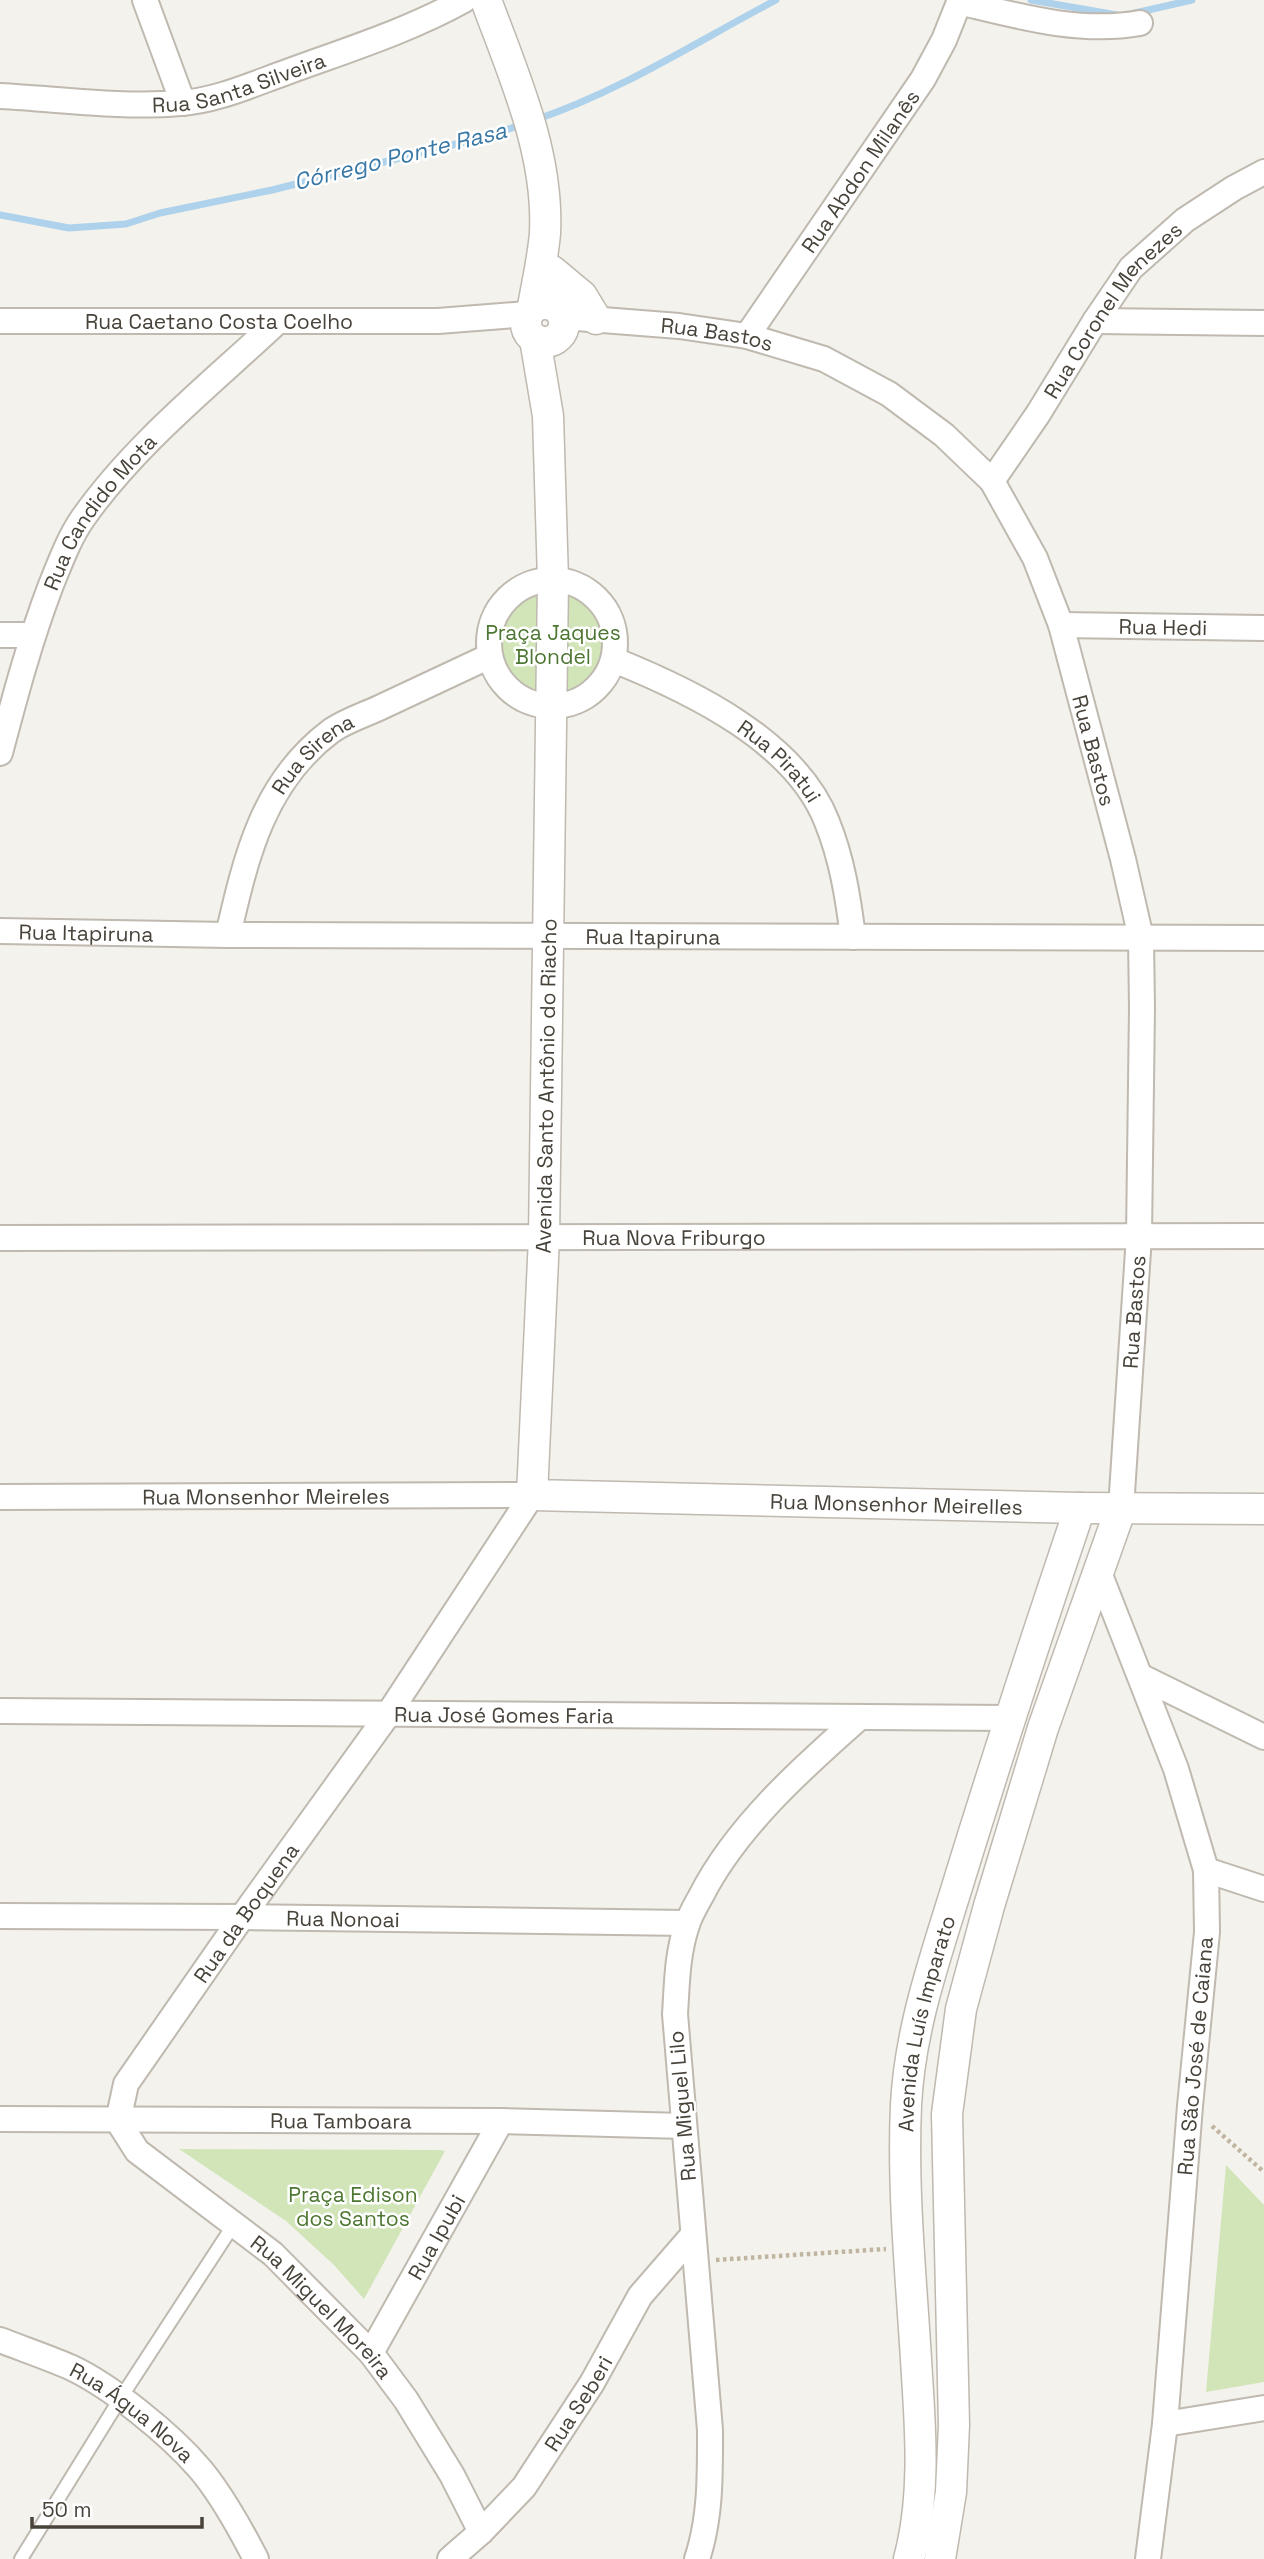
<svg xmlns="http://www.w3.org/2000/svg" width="1264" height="2559" font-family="'Space Grotesk',sans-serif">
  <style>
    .green { fill: #d1e5b9 }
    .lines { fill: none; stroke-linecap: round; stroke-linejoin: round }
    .stream { stroke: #aed2eb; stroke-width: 7 }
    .service-casing { stroke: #bfb9af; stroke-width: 16 }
    .minor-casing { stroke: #bfb9af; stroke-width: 28 }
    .tertiary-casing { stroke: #bfb9af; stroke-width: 33 }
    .path { stroke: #c0b5a1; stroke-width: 4.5; stroke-dasharray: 3.5 3.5; stroke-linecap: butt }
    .service { stroke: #fff; stroke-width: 12 }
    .minor { stroke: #fff; stroke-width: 24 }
    .tertiary { stroke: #fff; stroke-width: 30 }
    .labels { text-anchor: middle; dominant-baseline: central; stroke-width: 5; stroke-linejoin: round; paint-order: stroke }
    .street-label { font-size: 21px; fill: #48433a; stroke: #fff }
    .park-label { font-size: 21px; fill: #4c7631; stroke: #fff }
    .water-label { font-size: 23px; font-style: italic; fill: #3978a4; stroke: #fff }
  </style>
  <rect width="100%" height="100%" fill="#f4f2ec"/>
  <path class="green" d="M494 644a59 59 0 1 1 118 0a59 59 0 1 1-118 0Z
    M 179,2149 L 440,2150 L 445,2151 L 364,2299 L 334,2265 L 286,2221 Z
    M 1226,2165 L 1264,2205 L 1264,2382 L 1206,2392 Z"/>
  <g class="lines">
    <path class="stream" d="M 1031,0 L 1117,15
      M 1135,13 L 1192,0
      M 535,120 C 621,91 696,42 776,0
      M 0,215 L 69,228 L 126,224 L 160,213 L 272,190 L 484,137 L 524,124"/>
    <defs>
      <path id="service" d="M 21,2559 L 120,2399 L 234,2224"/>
      <g id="minor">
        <path d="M 145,0 L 183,103"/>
        <path d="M 959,2 C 1018,16 1079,34 1140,23"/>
        <path id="s1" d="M 0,96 C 59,99 121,108 180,103 C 216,101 253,84 287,72 C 347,50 408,31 464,0"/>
        <path id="s2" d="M 564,317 L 679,326 L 747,336 L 824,359 L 889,394 L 944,435 L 992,481 L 1035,558 L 1061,625 L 1123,859 L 1141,938 L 1142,1008 L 1139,1236 L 1121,1508"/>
        <path id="s3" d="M 0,321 L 438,321 L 528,314"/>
        <path d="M 1095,321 L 1264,323"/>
        <path id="s4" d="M 747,336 L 923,79 L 944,40 L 960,0"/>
        <path id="s5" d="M 992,481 L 1038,414 L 1095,321 L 1131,268 L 1185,220 L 1234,188 L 1264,172"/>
        <circle cx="552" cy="643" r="63"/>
        <path id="s6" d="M 1061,625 L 1264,628"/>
        <path d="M 0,635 L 32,635"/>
        <path id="s7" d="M 614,660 C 689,690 796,741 827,822 C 842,859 848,897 853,937"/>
        <path id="s8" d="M 0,753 C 15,696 30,640 51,585 C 60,563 69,538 83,518 C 136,443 211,384 277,322"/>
        <path id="s9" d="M 0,931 L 228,935 L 1264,938"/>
        <path id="s10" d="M 228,935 C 246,857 263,782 331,731 C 345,721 364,715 379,708 C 416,691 453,673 490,656"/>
        <path id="s11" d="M 0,1238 L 1264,1236"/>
        <path id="s12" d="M 0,1497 L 532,1495"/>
        <path d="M 1098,1570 L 1176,1769 L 1206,1870 L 1207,1932 L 1190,2106 L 1165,2424 L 1148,2559"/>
        <path d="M 1142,1677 L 1264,1737"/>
        <path id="s13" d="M 0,1711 L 1009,1718"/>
        <path d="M 1206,1870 L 1264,1889"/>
        <path id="s14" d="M 0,1916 L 242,1917 L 687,1923"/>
        <path id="s15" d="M 0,2119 L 501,2121 L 684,2126"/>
        <path id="s16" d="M 118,2121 L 126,2084 L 242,1917 L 389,1713 L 532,1495"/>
        <path id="s17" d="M 118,2121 L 137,2151 L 273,2254 L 371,2353 L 406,2400 L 452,2475 L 481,2532"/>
        <path id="s18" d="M 0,2340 C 23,2349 47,2357 70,2367 C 111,2386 170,2434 200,2469 C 222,2495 240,2528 256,2559"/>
        <path id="s19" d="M 371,2353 L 501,2121"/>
        <path d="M 1165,2424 L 1264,2408"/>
        <path id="s20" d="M 450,2559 L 481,2532 L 524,2487 L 592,2383 L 640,2296 L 692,2236"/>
        <path d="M 697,2559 C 711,2517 710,2473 710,2430 L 675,2014 C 677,1984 677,1954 687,1925 C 690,1915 696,1905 701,1896 C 736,1827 802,1768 860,1717"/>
      </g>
      <g id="tertiary">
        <path d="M 486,0 C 513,74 549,152 545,233 C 543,258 537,283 533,307"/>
        <path d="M 552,271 L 582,296 L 596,319"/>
        <circle cx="545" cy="323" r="19"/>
        <path id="s21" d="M 535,339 L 548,416 L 553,580 L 544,1238 L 532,1495 L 1080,1508 L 1264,1509"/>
        <path id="s22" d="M 909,2559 C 925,2500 921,2436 917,2376 C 912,2286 902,2195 906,2105 C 910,2025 938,1950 961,1874 C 999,1751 1039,1629 1080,1508"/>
        <path d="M 940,2559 L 951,2492 L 954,2425 L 947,2114 L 961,2009 L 989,1906 L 1043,1728 L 1121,1508"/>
      </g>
    </defs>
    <use href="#service" class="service-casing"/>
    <use href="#minor" class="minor-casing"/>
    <use href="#tertiary" class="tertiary-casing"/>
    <path class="path" d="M 1212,2126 L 1264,2172
      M 716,2260 L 886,2249"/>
    <use href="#service" class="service"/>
    <use href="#minor" class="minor"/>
    <use href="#tertiary" class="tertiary"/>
  </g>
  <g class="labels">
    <g class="street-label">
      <text stroke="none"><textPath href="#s1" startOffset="242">Rua Santa Silveira</textPath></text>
      <text stroke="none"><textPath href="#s4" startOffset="200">Rua Abdon Milanês</textPath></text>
      <text stroke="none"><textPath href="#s5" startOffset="210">Rua Coronel Menezes</textPath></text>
      <text stroke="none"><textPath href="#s3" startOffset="219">Rua Caetano Costa Coelho</textPath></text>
      <text stroke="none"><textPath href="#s2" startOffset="154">Rua Bastos</textPath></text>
      <text stroke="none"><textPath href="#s8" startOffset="264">Rua Candido Mota</textPath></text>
      <text stroke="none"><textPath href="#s6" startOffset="102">Rua Hedi</textPath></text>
      <text stroke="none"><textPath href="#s2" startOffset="763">Rua Bastos</textPath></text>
      <text stroke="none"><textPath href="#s10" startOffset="205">Rua Sirena</textPath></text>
      <text stroke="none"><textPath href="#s7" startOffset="196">Rua Piratui</textPath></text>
      <text stroke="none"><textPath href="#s9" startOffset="86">Rua Itapiruna</textPath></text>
      <text stroke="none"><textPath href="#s9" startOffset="653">Rua Itapiruna</textPath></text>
      <text transform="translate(546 1086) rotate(-89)">Avenida Santo Antônio do Riacho</text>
      <text stroke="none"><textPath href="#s11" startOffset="674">Rua Nova Friburgo</textPath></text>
      <text transform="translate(1134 1312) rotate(-86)">Rua Bastos</text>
      <text stroke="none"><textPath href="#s12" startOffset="266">Rua Monsenhor Meireles</textPath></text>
      <text stroke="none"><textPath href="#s21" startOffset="1522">Rua Monsenhor Meirelles</textPath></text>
      <text stroke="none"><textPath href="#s13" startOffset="504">Rua José Gomes Faria</textPath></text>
      <text stroke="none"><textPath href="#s16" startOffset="247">Rua da Boquena</textPath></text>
      <text stroke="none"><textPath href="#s14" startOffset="343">Rua Nonoai</textPath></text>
      <text stroke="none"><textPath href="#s22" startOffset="539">Avenida Luís Imparato</textPath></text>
      <text transform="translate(1195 2056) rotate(-85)">Rua São José de Caiana</text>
      <text transform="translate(682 2106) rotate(-95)">Rua Miguel Lilo</text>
      <text stroke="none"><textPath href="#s15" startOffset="341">Rua Tamboara</textPath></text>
      <text stroke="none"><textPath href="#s19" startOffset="133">Rua Ipubi</textPath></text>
      <text stroke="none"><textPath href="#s17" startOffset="278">Rua Miguel Moreira</textPath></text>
      <text stroke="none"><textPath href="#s20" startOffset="203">Rua Seberi</textPath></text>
      <text stroke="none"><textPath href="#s18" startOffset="152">Rua Água Nova</textPath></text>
    </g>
    <g class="park-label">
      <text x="553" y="632">Praça Jaques<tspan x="553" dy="24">Blondel</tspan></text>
      <text x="353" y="2194">Praça Edison<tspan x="353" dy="24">dos Santos</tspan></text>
    </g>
    <g class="water-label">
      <text transform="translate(400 156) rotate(-14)">Córrego Ponte Rasa</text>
    </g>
  </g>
  <path d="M32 2517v10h170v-10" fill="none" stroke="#48433a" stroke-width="3.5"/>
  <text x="42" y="2517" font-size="21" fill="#48433a" stroke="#ffffff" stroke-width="5" paint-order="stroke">50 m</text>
</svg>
